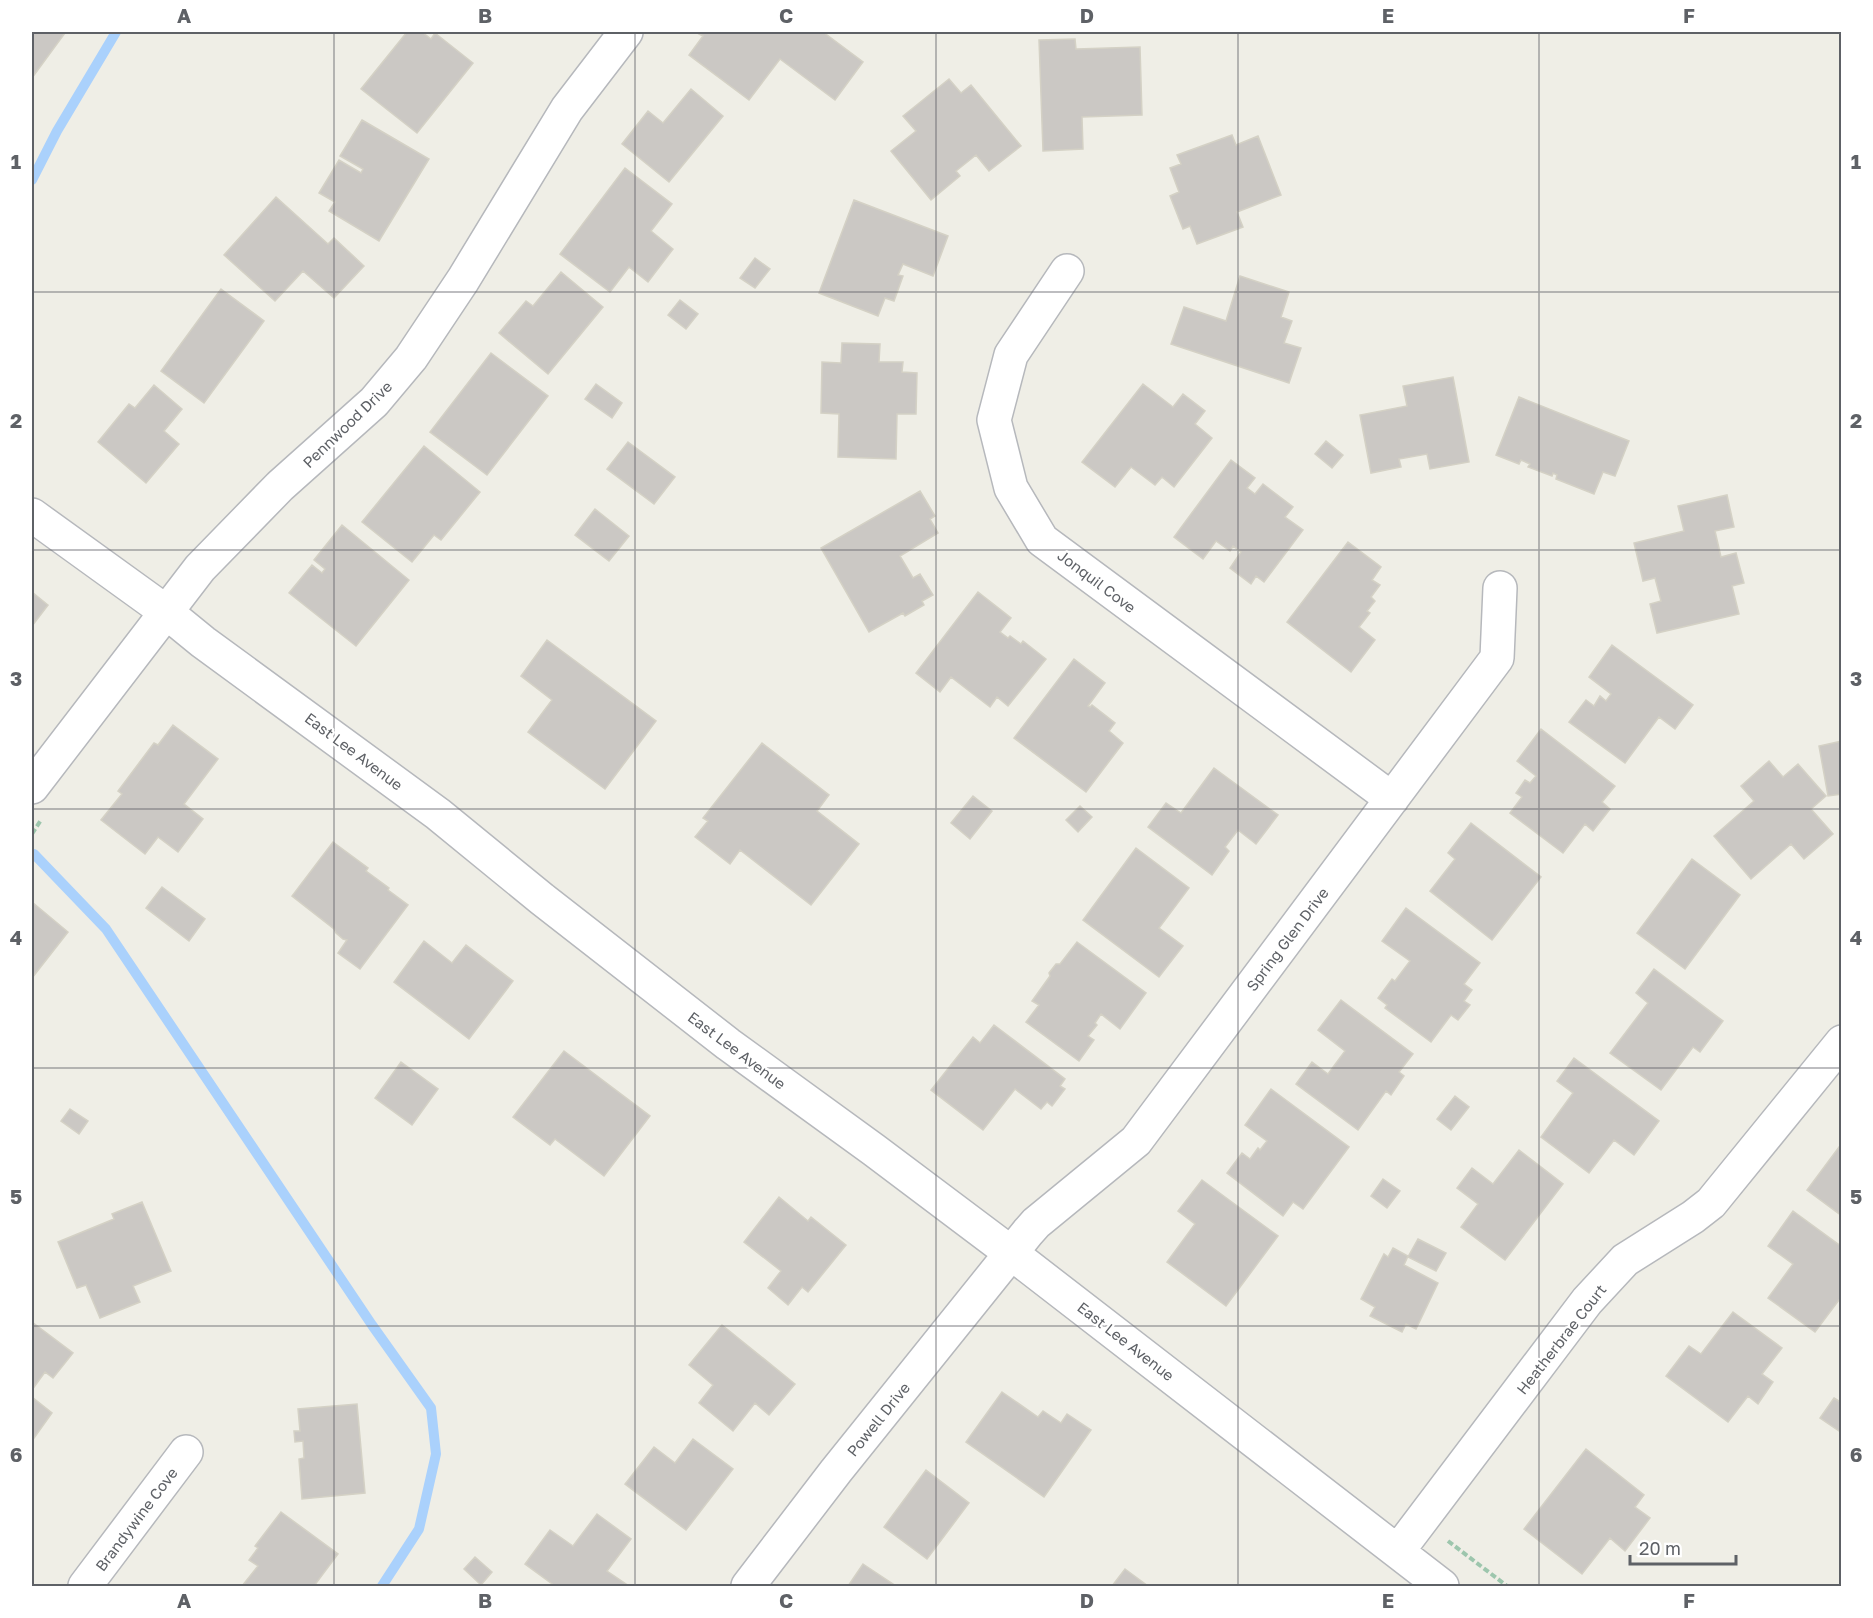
<svg xmlns="http://www.w3.org/2000/svg" width="1873" height="1618" font-family="'Golos Text',sans-serif">
  <style>
    .lines { fill: none; stroke-linecap: round; stroke-linejoin: round }
    .stream { stroke: #aad1fc; stroke-width: 10 }
    .building { fill: #cbc8c4; stroke: #d4d1c5; stroke-width: 1.5 }
    .minor-casing { stroke: #b6b8bc; stroke-width: 36 }
    .path { stroke: #9dc6ad; stroke-width: 4; stroke-dasharray: 6 3; stroke-linecap: butt }
    .minor { stroke: #fff; stroke-width: 33 }
    .grid { fill: none; stroke: #5e6166; stroke-width: 1.5; stroke-opacity: 0.55 }
    .labels { text-anchor: middle; dominant-baseline: central; stroke-width: 4.5; stroke-linejoin: round; paint-order: stroke }
    .street-label { font-size: 15px; fill: #5e6166; stroke: #fff }
    .neatline { fill: none; stroke: #5e6166; stroke-width: 2 }
    .grid-label { font-size: 20px; text-anchor: middle; font-weight: bold; fill: #5e6166 }
  </style>
  <rect width="100%" height="100%" fill="#efeee6"/>
  <g class="lines">
    <path class="stream" d="M 32,180 L 57,131 L 116,32
      M 34,854 L 106,929 L 372,1325 L 431,1408 L 436,1454 L 419,1529 L 382,1586"/>
  </g>
  <path class="building" d="M 32,32 L 65,33 L 32,78 Z
    M 407,32 L 422,32 L 431,39 L 435,33 L 473,63 L 417,133 L 361,89 Z
    M 701,32 L 823,32 L 863,62 L 835,100 L 780,59 L 749,100 L 689,55 L 703,36 L 699,34 Z
    M 1075,39 L 1076,49 L 1140,47 L 1142,115 L 1082,117 L 1083,149 L 1043,151 L 1039,40 Z
    M 949,79 L 961,93 L 971,85 L 1021,146 L 989,171 L 976,155 L 956,171 L 960,176 L 931,200 L 891,151 L 916,131 L 903,116 Z
    M 691,89 L 723,116 L 669,182 L 622,144 L 648,111 L 663,123 Z
    M 362,120 L 429,159 L 379,241 L 329,211 L 335,202 L 319,193 L 339,160 L 361,173 L 363,169 L 340,156 Z
    M 1232,135 L 1236,145 L 1258,136 L 1281,195 L 1237,212 L 1243,227 L 1197,244 L 1190,226 L 1183,229 L 1170,196 L 1179,192 L 1170,168 L 1181,164 L 1177,155 Z
    M 625,168 L 672,204 L 651,231 L 673,249 L 648,282 L 629,267 L 610,292 L 560,254 Z
    M 276,197 L 328,244 L 334,238 L 364,266 L 334,298 L 303,271 L 275,301 L 224,255 Z
    M 854,200 L 948,236 L 933,276 L 903,264 L 898,275 L 903,276 L 894,301 L 885,298 L 878,316 L 819,293 Z
    M 755,258 L 770,269 L 755,288 L 740,278 Z
    M 561,272 L 603,307 L 548,374 L 499,333 L 526,301 L 533,306 Z
    M 1240,276 L 1289,292 L 1281,317 L 1292,321 L 1284,343 L 1301,348 L 1289,383 L 1171,344 L 1184,307 L 1226,321 Z
    M 221,289 L 264,321 L 204,403 L 161,371 Z
    M 680,300 L 698,314 L 686,329 L 668,315 Z
    M 842,343 L 880,344 L 879,362 L 903,362 L 902,372 L 917,373 L 916,414 L 897,414 L 896,459 L 838,457 L 839,414 L 821,413 L 822,362 L 841,363 Z
    M 491,353 L 548,396 L 487,475 L 430,432 Z
    M 1453,377 L 1469,462 L 1430,469 L 1427,454 L 1399,459 L 1401,467 L 1371,473 L 1360,415 L 1407,406 L 1403,386 Z
    M 596,384 L 622,403 L 612,418 L 585,399 Z
    M 1143,384 L 1173,407 L 1183,394 L 1205,411 L 1195,424 L 1212,438 L 1174,487 L 1162,477 L 1155,485 L 1131,467 L 1115,487 L 1082,462 Z
    M 154,385 L 182,409 L 164,431 L 179,444 L 146,483 L 98,442 L 129,404 L 135,408 Z
    M 1519,397 L 1629,441 L 1615,476 L 1603,472 L 1594,494 L 1556,479 L 1557,475 L 1553,473 L 1552,476 L 1528,467 L 1530,464 L 1521,460 L 1519,464 L 1496,455 Z
    M 1326,441 L 1343,455 L 1332,468 L 1315,454 Z
    M 628,442 L 675,477 L 654,504 L 607,469 Z
    M 424,446 L 480,492 L 441,540 L 434,535 L 412,562 L 362,522 Z
    M 1231,460 L 1255,478 L 1247,488 L 1255,494 L 1263,484 L 1293,507 L 1285,517 L 1303,530 L 1264,582 L 1256,576 L 1251,584 L 1230,568 L 1241,552 L 1233,546 L 1230,551 L 1216,541 L 1203,559 L 1174,537 Z
    M 920,491 L 935,516 L 930,519 L 938,533 L 900,556 L 913,578 L 920,574 L 933,595 L 922,601 L 924,605 L 905,616 L 903,613 L 869,632 L 821,548 Z
    M 1727,495 L 1734,527 L 1715,531 L 1721,557 L 1736,553 L 1744,583 L 1732,586 L 1739,614 L 1657,633 L 1650,604 L 1661,601 L 1655,578 L 1643,581 L 1634,543 L 1684,531 L 1678,506 Z
    M 595,509 L 629,536 L 609,561 L 575,535 Z
    M 342,525 L 409,580 L 356,646 L 289,593 L 312,565 L 322,573 L 325,569 L 314,560 Z
    M 1348,542 L 1381,567 L 1372,580 L 1380,585 L 1371,597 L 1375,601 L 1367,611 L 1370,613 L 1359,627 L 1375,640 L 1351,672 L 1287,622 Z
    M 32,592 L 48,605 L 32,626 Z
    M 978,592 L 1011,618 L 1000,632 L 1008,638 L 1010,636 L 1021,644 L 1023,641 L 1046,659 L 1008,706 L 997,697 L 990,707 L 951,677 L 940,692 L 916,673 Z
    M 547,640 L 656,721 L 605,789 L 528,732 L 552,700 L 521,676 Z
    M 1612,645 L 1693,705 L 1675,729 L 1659,717 L 1625,763 L 1569,722 L 1586,700 L 1594,706 L 1600,696 L 1606,701 L 1611,694 L 1589,677 Z
    M 1074,659 L 1105,683 L 1088,706 L 1090,707 L 1092,705 L 1115,723 L 1109,731 L 1123,743 L 1086,792 L 1014,738 Z
    M 173,725 L 218,759 L 184,804 L 203,819 L 178,852 L 158,837 L 145,854 L 101,820 L 122,794 L 118,791 L 154,743 L 158,745 Z
    M 1541,729 L 1615,786 L 1602,802 L 1610,809 L 1593,831 L 1585,824 L 1563,853 L 1510,813 L 1522,797 L 1516,793 L 1525,780 L 1530,783 L 1536,776 L 1517,761 Z
    M 1842,741 L 1842,794 L 1828,796 L 1819,746 Z
    M 762,743 L 829,795 L 817,811 L 859,844 L 811,905 L 740,850 L 730,864 L 695,837 L 708,821 L 703,818 Z
    M 1769,761 L 1783,777 L 1798,764 L 1826,796 L 1811,809 L 1833,834 L 1804,859 L 1791,844 L 1751,879 L 1714,836 L 1754,801 L 1741,786 Z
    M 1214,768 L 1278,815 L 1256,844 L 1238,830 L 1225,847 L 1229,851 L 1212,875 L 1148,827 L 1166,803 L 1181,813 Z
    M 973,796 L 992,811 L 970,839 L 951,823 Z
    M 1080,806 L 1092,817 L 1078,832 L 1066,820 Z
    M 1471,823 L 1541,877 L 1492,940 L 1430,891 L 1455,859 L 1448,853 Z
    M 333,842 L 368,868 L 366,871 L 389,888 L 388,890 L 408,905 L 360,969 L 338,953 L 347,940 L 343,939 L 336,933 L 334,929 L 292,896 Z
    M 1136,848 L 1189,888 L 1159,928 L 1183,946 L 1159,977 L 1083,920 Z
    M 1692,859 L 1740,895 L 1685,969 L 1637,933 Z
    M 162,887 L 205,919 L 189,941 L 146,908 Z
    M 32,902 L 68,932 L 32,978 Z
    M 1406,908 L 1480,963 L 1464,984 L 1472,990 L 1464,1001 L 1470,1005 L 1458,1020 L 1451,1015 L 1431,1042 L 1385,1008 L 1387,1005 L 1378,998 L 1392,979 L 1395,981 L 1410,961 L 1382,941 Z
    M 424,941 L 452,963 L 466,945 L 513,981 L 469,1039 L 394,982 Z
    M 1077,942 L 1146,993 L 1120,1029 L 1101,1014 L 1095,1023 L 1097,1025 L 1088,1036 L 1094,1040 L 1079,1061 L 1026,1022 L 1039,1005 L 1032,1001 L 1050,976 L 1049,973 L 1056,964 L 1060,964 Z
    M 1654,969 L 1723,1021 L 1700,1052 L 1693,1047 L 1661,1090 L 1610,1053 L 1648,1003 L 1636,993 Z
    M 1341,1000 L 1413,1054 L 1399,1072 L 1404,1076 L 1391,1095 L 1386,1091 L 1358,1130 L 1296,1084 L 1312,1062 L 1328,1074 L 1345,1051 L 1318,1030 Z
    M 994,1025 L 1065,1079 L 1060,1086 L 1065,1089 L 1052,1106 L 1047,1102 L 1041,1109 L 1015,1089 L 983,1130 L 931,1090 L 973,1037 L 980,1043 Z
    M 564,1051 L 650,1116 L 604,1176 L 555,1139 L 550,1145 L 513,1117 Z
    M 1574,1058 L 1659,1121 L 1634,1155 L 1614,1140 L 1589,1173 L 1541,1137 L 1573,1093 L 1557,1081 Z
    M 401,1062 L 438,1089 L 412,1125 L 375,1098 Z
    M 1271,1089 L 1349,1147 L 1303,1209 L 1293,1202 L 1283,1216 L 1227,1173 L 1242,1153 L 1250,1159 L 1258,1148 L 1260,1150 L 1267,1141 L 1245,1125 Z
    M 1455,1096 L 1469,1107 L 1451,1130 L 1437,1119 Z
    M 70,1109 L 88,1121 L 79,1134 L 61,1121 Z
    M 1842,1143 L 1842,1216 L 1807,1190 Z
    M 1519,1150 L 1563,1184 L 1505,1260 L 1461,1227 L 1478,1204 L 1457,1188 L 1472,1168 L 1493,1184 Z
    M 1383,1179 L 1400,1191 L 1387,1208 L 1371,1196 Z
    M 1202,1180 L 1278,1236 L 1226,1306 L 1167,1262 L 1195,1224 L 1178,1211 Z
    M 779,1197 L 808,1221 L 811,1217 L 846,1245 L 808,1292 L 802,1287 L 788,1305 L 768,1288 L 781,1271 L 744,1242 Z
    M 142,1202 L 171,1271 L 133,1286 L 140,1302 L 100,1318 L 86,1285 L 77,1288 L 58,1242 L 114,1219 L 112,1214 Z
    M 1793,1211 L 1842,1247 L 1842,1296 L 1815,1332 L 1768,1298 L 1793,1264 L 1768,1246 Z
    M 1418,1239 L 1446,1253 L 1436,1271 L 1408,1257 Z
    M 1393,1248 L 1408,1256 L 1404,1265 L 1438,1283 L 1416,1329 L 1406,1324 L 1402,1332 L 1370,1316 L 1375,1307 L 1361,1299 L 1384,1254 L 1388,1257 Z
    M 1733,1312 L 1782,1348 L 1762,1374 L 1773,1382 L 1758,1404 L 1748,1396 L 1728,1422 L 1666,1376 L 1689,1346 L 1701,1354 Z
    M 32,1322 L 73,1353 L 53,1378 L 45,1372 L 32,1390 Z
    M 722,1325 L 795,1384 L 769,1415 L 755,1403 L 733,1431 L 699,1403 L 713,1385 L 689,1365 Z
    M 1002,1392 L 1038,1417 L 1043,1411 L 1061,1423 L 1067,1414 L 1091,1430 L 1044,1497 L 966,1442 Z
    M 32,1397 L 52,1413 L 32,1441 Z
    M 1834,1398 L 1842,1403 L 1842,1430 L 1839,1431 L 1820,1418 Z
    M 357,1404 L 365,1493 L 302,1499 L 299,1459 L 304,1458 L 303,1441 L 295,1442 L 294,1431 L 300,1431 L 298,1409 Z
    M 693,1439 L 733,1469 L 686,1530 L 625,1484 L 654,1447 L 675,1463 Z
    M 1586,1449 L 1644,1495 L 1635,1507 L 1650,1518 L 1625,1551 L 1610,1538 L 1582,1574 L 1524,1529 Z
    M 926,1470 L 969,1503 L 927,1559 L 884,1527 Z
    M 281,1512 L 338,1554 L 314,1586 L 242,1586 L 258,1566 L 249,1560 L 258,1548 L 255,1546 Z
    M 597,1514 L 631,1539 L 607,1571 L 629,1586 L 555,1586 L 525,1564 L 550,1530 L 573,1546 Z
    M 475,1557 L 492,1572 L 481,1585 L 464,1569 Z
    M 863,1564 L 896,1586 L 848,1586 Z
    M 1125,1569 L 1148,1586 L 1112,1586 Z"/>
  <g class="lines">
    <defs>
      <path id="minor" d="M 1067,271 L 1011,355 L 994,420 L 1011,488 L 1042,540 L 1392,799
        M 32,515 L 165,611 L 203,642 L 438,814 L 542,899 L 728,1044 L 874,1150 L 1011,1253 L 1442,1586
        M 32,787 L 200,568 L 280,486 L 374,402 L 411,358 L 463,280 L 567,109 L 626,32
        M 1398,1551 L 1587,1301 L 1625,1260 L 1693,1217 L 1711,1203 L 1842,1042
        M 85,1586 L 186,1452
        M 748,1586 L 836,1471 L 1028,1232 L 1036,1223 L 1136,1141 L 1497,658 L 1500,588"/>
    </defs>
    <use href="#minor" class="minor-casing"/>
    <path class="path" d="M 32,834 L 41,820
      M 1448,1541 L 1507,1586"/>
    <use href="#minor" class="minor"/>
  </g>
  <path class="grid" d="M 334,32 L 334,1586M 635,32 L 635,1586M 936,32 L 936,1586M 1238,32 L 1238,1586M 1539,32 L 1539,1586M 32,292 L 1842,292M 32,550 L 1842,550M 32,809 L 1842,809M 32,1068 L 1842,1068M 32,1326 L 1842,1326"/>
  <g class="labels">
    <g class="street-label">
      <text transform="translate(347 424) rotate(-44)">Pennwood Drive</text>
      <text transform="translate(1097 581) rotate(37)">Jonquil Cove</text>
      <text transform="translate(354 751) rotate(37)">East Lee Avenue</text>
      <text transform="translate(1287 939) rotate(-53)">Spring Glen Drive</text>
      <text transform="translate(737 1050) rotate(37)">East Lee Avenue</text>
      <text transform="translate(1561 1339) rotate(-52)">Heatherbrae Court</text>
      <text transform="translate(1126 1341) rotate(38)">East Lee Avenue</text>
      <text transform="translate(878 1419) rotate(-51)">Powell Drive</text>
      <text transform="translate(136 1519) rotate(-53)">Brandywine Cove</text>
    </g>
  </g>
  <rect width="1873" height="1618" fill="none" stroke="#ffffff" stroke-width="66"/>
  <path d="M1630 1555v9h106v-9" fill="none" stroke="#5e6166" stroke-width="3"/>
  <text x="1639" y="1555" font-size="18" fill="#5e6166" stroke="#ffffff" stroke-width="4.5" paint-order="stroke">20 m</text>
  <rect x="33" y="33" width="1807" height="1552" class="neatline"/>
  <g class="grid-label">
    <text x="184" y="23">A</text>
    <text x="485" y="23">B</text>
    <text x="786" y="23">C</text>
    <text x="1087" y="23">D</text>
    <text x="1388" y="23">E</text>
    <text x="1689" y="23">F</text>
    <text x="16" y="169">1</text>
    <text x="1856" y="169">1</text>
    <text x="16" y="428">2</text>
    <text x="1856" y="428">2</text>
    <text x="16" y="686">3</text>
    <text x="1856" y="686">3</text>
    <text x="16" y="945">4</text>
    <text x="1856" y="945">4</text>
    <text x="16" y="1204">5</text>
    <text x="1856" y="1204">5</text>
    <text x="16" y="1462">6</text>
    <text x="1856" y="1462">6</text>
    <text x="184" y="1608">A</text>
    <text x="485" y="1608">B</text>
    <text x="786" y="1608">C</text>
    <text x="1087" y="1608">D</text>
    <text x="1388" y="1608">E</text>
    <text x="1689" y="1608">F</text>
  </g>
</svg>
